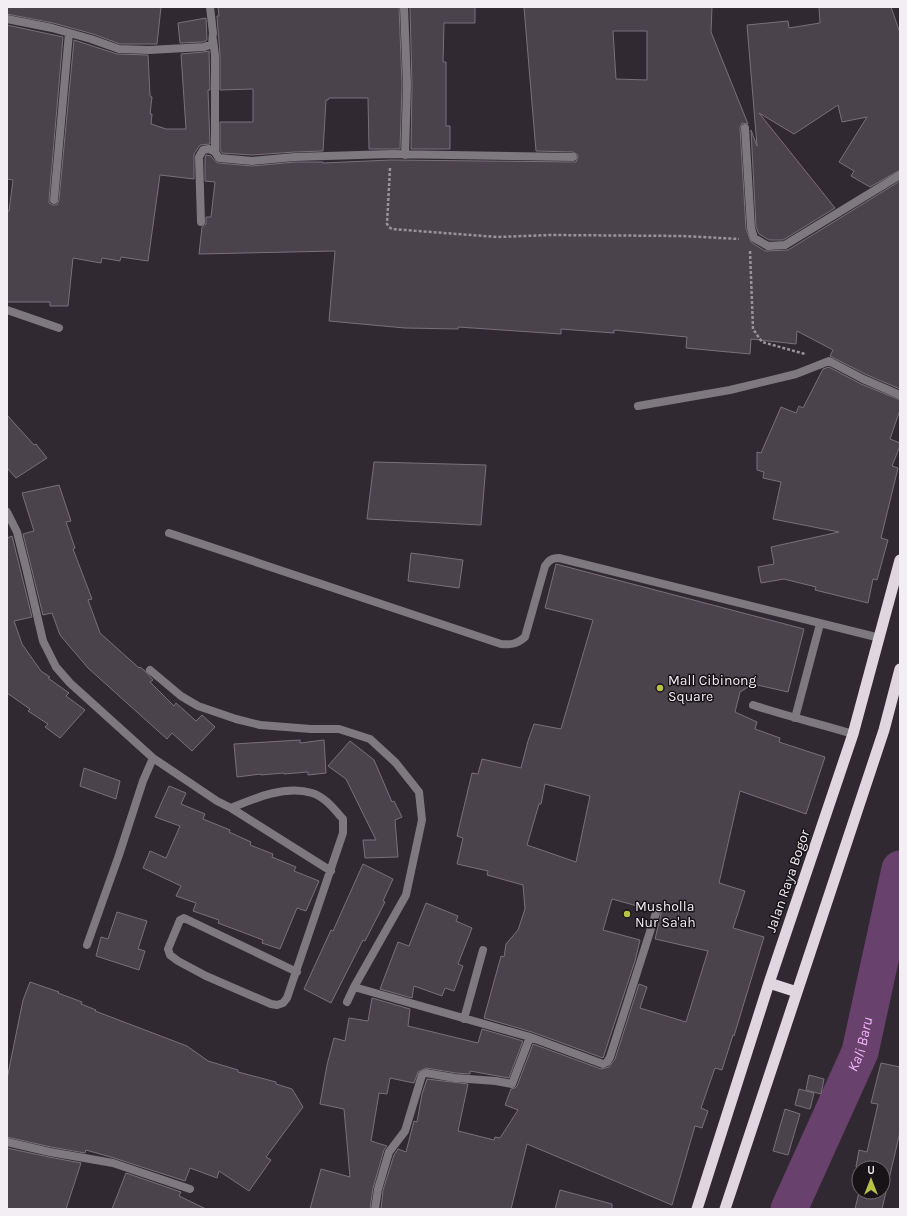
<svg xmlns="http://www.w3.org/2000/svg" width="907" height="1216" font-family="Karla,sans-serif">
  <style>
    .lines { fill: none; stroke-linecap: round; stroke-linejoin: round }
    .river { stroke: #68416c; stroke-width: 37 }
    .building { fill: #4b434c; stroke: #79717a; fill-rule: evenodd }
    .path { stroke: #99939a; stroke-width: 2.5; stroke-dasharray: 3 2; stroke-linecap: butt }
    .service { stroke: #7d797e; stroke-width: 8 }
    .minor { stroke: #7d797e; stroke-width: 8 }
    .trunk { stroke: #dfd6e0; stroke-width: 11 }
    .poi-dot { fill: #b8c147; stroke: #171317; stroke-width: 1.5 }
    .labels { text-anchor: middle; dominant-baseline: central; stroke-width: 3; stroke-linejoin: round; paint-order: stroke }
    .poi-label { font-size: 14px; fill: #f3eef3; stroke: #171317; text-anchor: start }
    .street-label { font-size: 14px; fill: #f3eef3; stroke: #171317 }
    .water-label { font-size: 15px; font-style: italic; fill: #f3b6f9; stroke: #171317 }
  </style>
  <rect width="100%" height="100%" fill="#312932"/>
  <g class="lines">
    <path class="river" id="s1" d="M 789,1209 L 860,1052 L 900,869"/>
  </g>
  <path class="building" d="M 7,7 L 161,7 L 157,44 L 120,44 L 93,34 L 53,23 L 7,14 Z
    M 218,7 L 399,7 L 402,85 L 400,149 L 369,149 L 368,98 L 329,98 L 328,100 L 326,100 L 323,151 L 295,152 L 252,155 L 222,153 L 220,150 L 220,122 L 253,122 L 253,89 L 220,90 L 220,55 L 217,16 L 219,16 Z
    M 410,7 L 475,7 L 475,23 L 444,23 L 443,62 L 446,62 L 446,126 L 450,126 L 450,149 L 411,149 L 412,85 Z
    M 524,7 L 712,7 L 711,32 L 748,124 L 742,123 L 740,128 L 746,229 L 751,242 L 765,251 L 788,250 L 900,181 L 900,389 L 865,374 L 830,356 L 833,350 L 797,331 L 796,344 L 751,339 L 750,354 L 686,348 L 687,337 L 614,330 L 614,333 L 561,329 L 561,334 L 458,327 L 458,329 L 405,328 L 329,321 L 335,251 L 199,254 L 202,227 L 206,224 L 206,217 L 211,217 L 215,182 L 205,181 L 205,158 L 206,155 L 211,156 L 215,161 L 218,163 L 252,166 L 295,162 L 323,162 L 323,163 L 391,160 L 576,162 L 578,157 L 578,155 L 573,152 L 536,151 ZM 613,31 L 647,31 L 647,80 L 616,79 Z
    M 819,7 L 891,7 L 900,33 L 900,170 L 870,187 L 851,176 L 854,171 L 839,162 L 867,117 L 842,122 L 838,105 L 794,134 L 759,113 L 835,208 L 783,240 L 769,240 L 759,234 L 756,227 L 751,130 L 757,146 L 747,25 L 788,21 L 789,28 L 820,23 Z
    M 206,18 L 207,40 L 203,42 L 180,43 L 178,23 Z
    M 7,25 L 63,37 L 49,200 L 49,203 L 53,205 L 57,205 L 59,200 L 74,40 L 117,54 L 148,55 L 150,96 L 152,97 L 150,114 L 152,114 L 151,124 L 166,129 L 186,129 L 181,54 L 204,52 L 209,51 L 210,90 L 208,90 L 210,144 L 200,145 L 194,154 L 194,179 L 160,175 L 148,261 L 121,257 L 120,261 L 102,258 L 101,263 L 73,258 L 68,306 L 50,306 L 50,302 L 7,302 L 7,211 L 9,211 L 13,180 L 7,179 Z
    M 829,367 L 861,384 L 900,400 L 900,410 L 890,439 L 900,443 L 900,446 L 892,466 L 898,468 L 881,538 L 888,540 L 877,580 L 873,579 L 868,603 L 815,590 L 816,587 L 784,579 L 761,583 L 758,567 L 774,564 L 771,547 L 839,532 L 773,519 L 781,482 L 763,478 L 764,472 L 757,470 L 757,452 L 761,453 L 781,407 L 796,413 L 799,406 L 803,408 L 823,369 Z
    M 7,415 L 34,445 L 36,444 L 47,458 L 16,478 L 7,468 Z
    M 374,462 L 486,465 L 481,525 L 367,519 Z
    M 59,485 L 71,521 L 66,522 L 75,548 L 73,549 L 92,599 L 88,600 L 100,633 L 139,668 L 140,667 L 145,671 L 153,680 L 150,682 L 174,706 L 176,703 L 196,721 L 202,715 L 215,727 L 192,751 L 172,733 L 167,739 L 88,668 L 60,635 L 52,613 L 43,615 L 23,534 L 34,531 L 22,493 Z
    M 12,536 L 32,617 L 14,621 L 22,644 L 41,671 L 50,677 L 48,678 L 69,693 L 66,696 L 85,710 L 60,738 L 45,727 L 48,724 L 28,711 L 30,709 L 7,693 L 7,538 Z
    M 411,553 L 463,560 L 459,588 L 408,581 Z
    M 556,564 L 804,629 L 788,692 L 753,684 L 740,692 L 735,712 L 757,722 L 755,729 L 780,738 L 779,742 L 825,757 L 806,814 L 740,791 L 719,883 L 745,891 L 733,928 L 764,937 L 734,1036 L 733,1035 L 722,1070 L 715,1068 L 701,1108 L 708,1111 L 702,1128 L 695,1126 L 672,1205 L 527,1144 L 511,1209 L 381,1209 L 383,1190 L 394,1155 L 398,1149 L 406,1152 L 414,1121 L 417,1122 L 422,1094 L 427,1079 L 468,1084 L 458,1131 L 494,1140 L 495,1137 L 500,1138 L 518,1110 L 505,1105 L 511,1089 L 515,1088 L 517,1086 L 533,1044 L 601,1069 L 609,1067 L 615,1059 L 639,984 L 647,987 L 640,1008 L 686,1022 L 708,951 L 655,939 L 661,914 L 660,909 L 655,908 L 652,910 L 612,899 L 603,930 L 640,940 L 635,961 L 603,1058 L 532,1032 L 484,1018 L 501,956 L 504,957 L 506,944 L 518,930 L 525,909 L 523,885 L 487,875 L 488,871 L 457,864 L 463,838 L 457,836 L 472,773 L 478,774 L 482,759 L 521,768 L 528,741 L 534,724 L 561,729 L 593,620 L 545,608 ZM 545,784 L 590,796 L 576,862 L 527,845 L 539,804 L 541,804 Z
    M 300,740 L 300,743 L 324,740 L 326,773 L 308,775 L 308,772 L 284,774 L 284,773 L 261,775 L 261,774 L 237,777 L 234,744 Z
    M 350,741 L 374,760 L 392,802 L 394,801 L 402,817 L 395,820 L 398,857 L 365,858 L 363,840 L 376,840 L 346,779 L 328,766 Z
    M 84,768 L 120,781 L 116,799 L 80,786 Z
    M 169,786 L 186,793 L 181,804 L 205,814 L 203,819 L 230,830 L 229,832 L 251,842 L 250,845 L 273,854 L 272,857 L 296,867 L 294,871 L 319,881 L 306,911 L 297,908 L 280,949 L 262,943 L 263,940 L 218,923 L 219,920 L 193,911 L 196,903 L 176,896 L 181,886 L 143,868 L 150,851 L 166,858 L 180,826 L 155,817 Z
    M 363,864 L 393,879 L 383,901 L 385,902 L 365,941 L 363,940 L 331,1003 L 304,989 L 331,930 L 333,931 Z
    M 426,903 L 458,916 L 456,921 L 472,928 L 458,964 L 463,966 L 454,991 L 445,988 L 442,996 L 414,986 L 412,998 L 380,989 L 398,942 L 409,946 Z
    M 117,912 L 147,921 L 138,949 L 145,951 L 139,970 L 96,956 L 101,937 L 108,939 Z
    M 30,982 L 59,992 L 58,993 L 82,1002 L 81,1004 L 96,1010 L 95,1011 L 187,1046 L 208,1061 L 238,1070 L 238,1072 L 276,1082 L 276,1084 L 292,1089 L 303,1107 L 266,1157 L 271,1160 L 249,1191 L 219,1171 L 217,1178 L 190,1168 L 185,1181 L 114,1158 L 86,1150 L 85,1153 L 51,1147 L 7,1137 L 7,1079 L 23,1000 Z
    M 372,998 L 410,1009 L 408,1026 L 478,1043 L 482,1029 L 523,1041 L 509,1078 L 470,1071 L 470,1074 L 456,1073 L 426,1068 L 418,1072 L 414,1083 L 390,1078 L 387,1094 L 379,1093 L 371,1141 L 387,1146 L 384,1150 L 373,1188 L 370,1209 L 310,1209 L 321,1169 L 350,1177 L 344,1109 L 320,1104 L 327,1065 L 334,1038 L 345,1041 L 349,1018 L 368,1021 Z
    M 881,1063 L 900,1067 L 900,1132 L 882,1209 L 855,1209 L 859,1192 L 883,1192 L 883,1168 L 861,1168 L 856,1167 L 859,1150 L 867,1152 L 878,1104 L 871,1103 Z
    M 809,1075 L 824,1079 L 821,1094 L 806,1090 Z
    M 799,1089 L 814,1093 L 810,1109 L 795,1105 Z
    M 785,1109 L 800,1114 L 788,1155 L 773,1151 Z
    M 7,1148 L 49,1157 L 81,1163 L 66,1209 L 7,1209 Z
    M 126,1173 L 181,1192 L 179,1196 L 206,1209 L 112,1209 Z
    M 560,1190 L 612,1204 L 612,1209 L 555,1209 Z"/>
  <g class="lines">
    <path class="path" d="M 390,168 L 387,224 L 389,227 L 392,229 L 497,237 L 551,235 L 683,236 L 739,239
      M 750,251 L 753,329 L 762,342 L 805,354"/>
    <path class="service" d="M 169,533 L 501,644 C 511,645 517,644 525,637 L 545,566 C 549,560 552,558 559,558 L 880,638
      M 753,705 C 786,716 820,724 853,734
      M 795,718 L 820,624"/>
    <path class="minor" d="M 404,7 L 407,85 L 405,155
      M 7,19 L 52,28 L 91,39 L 119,49 L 149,50 L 204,47 L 212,44 L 213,33 L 210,7
      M 213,40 L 215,55 L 215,152
      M 745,128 L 751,228 L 754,238 L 768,246 L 785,245 L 900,175
      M 54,200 L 69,33
      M 201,222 L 199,157 L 203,150 L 209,149 L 215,152 L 219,158 L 252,161 L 295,157 L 391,154 L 573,157
      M 7,310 L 59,328
      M 638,406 L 730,390 L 796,374 L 829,361 L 863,379 L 900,395
      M 7,512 L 17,532 L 27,572 L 43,641 L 56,667 L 70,683 L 153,758 L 217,801 L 231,808 L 331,871
      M 150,670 L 181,696 L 198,706 L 236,719 L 260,725 L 311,729 L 339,729 L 370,739 L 396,763 L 419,792 L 422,820 L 406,895 L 354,987 L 347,1002
      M 231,808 C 255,798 285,785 312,793 C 325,797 334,809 343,819 L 343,833 L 287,998 L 283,1003 L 277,1005 L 271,1004 L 206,976 L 178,961 L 170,955 L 168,949 L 180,920 L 184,918 L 297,972
      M 87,945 L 119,855 L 143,781 L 153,758
      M 354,987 L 530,1037 L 603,1064 L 607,1062 L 610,1057 L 656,913
      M 464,1019 L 483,950
      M 7,1142 L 50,1152 L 113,1163 L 190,1189
      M 375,1209 L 378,1189 L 389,1152 L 405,1131 L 422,1075 L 426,1073 L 455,1078 L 496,1081 L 512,1084 L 530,1037"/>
    <path class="trunk" d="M 769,983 L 797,992
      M 697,1209 L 769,983 L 853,734 L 900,560
      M 725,1209 L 884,730 L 900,669"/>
  </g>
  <g class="poi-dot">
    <circle cx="660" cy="688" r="4"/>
    <circle cx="627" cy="914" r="4"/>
  </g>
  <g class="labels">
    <g class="poi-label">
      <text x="668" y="680">Mall Cibinong<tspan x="668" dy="16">Square</tspan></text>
      <text x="635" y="906">Musholla<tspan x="635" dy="16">Nur Sa'ah</tspan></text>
    </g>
    <g class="street-label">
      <text transform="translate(788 881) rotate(-71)">Jalan Raya Bogor</text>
    </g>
    <g class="water-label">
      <text stroke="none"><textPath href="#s1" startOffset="180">Kali Baru</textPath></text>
    </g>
  </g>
  <rect width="907" height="1216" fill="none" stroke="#f3eef3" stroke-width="16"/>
  <g transform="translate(871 1180)"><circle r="19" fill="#171317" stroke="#6f6b6f"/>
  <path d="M0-3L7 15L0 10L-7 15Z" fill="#b8c147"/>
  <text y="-6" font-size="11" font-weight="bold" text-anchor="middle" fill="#f3eef3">U</text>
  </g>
</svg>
